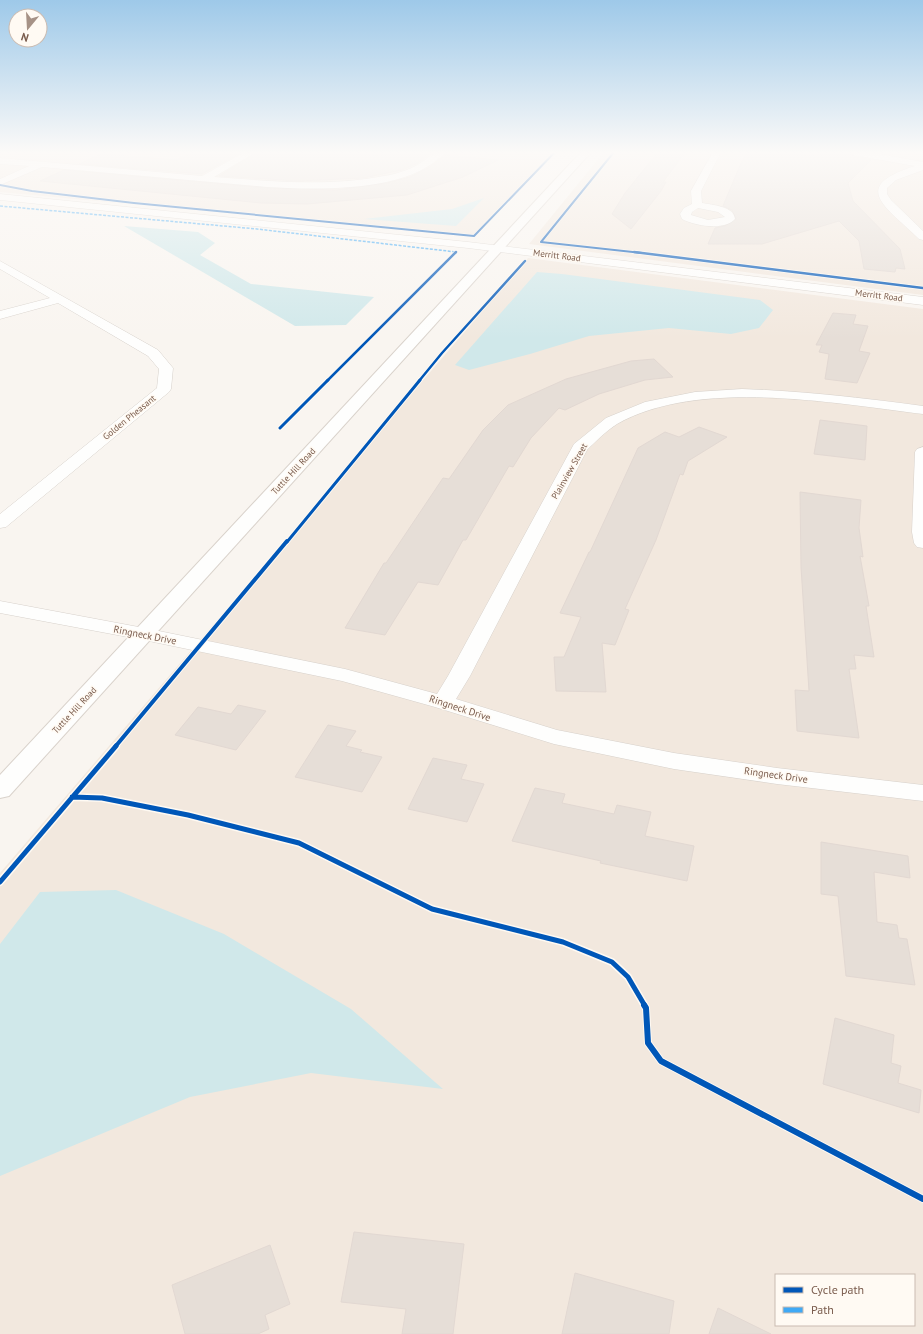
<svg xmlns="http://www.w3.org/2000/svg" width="923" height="1334" font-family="'PT Sans',sans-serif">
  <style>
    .residential { fill: #f2e8de; fill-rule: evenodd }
    .water { fill: #d0e8ea }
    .building { fill: #e6ded7; stroke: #e2d8d2 }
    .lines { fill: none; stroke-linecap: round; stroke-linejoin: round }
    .street-casing { stroke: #d7d1cb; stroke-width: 1 }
    .secondary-casing { stroke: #d9d2cb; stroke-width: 2 }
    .street { fill: #fefefd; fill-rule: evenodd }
    .secondary { fill: #fefefd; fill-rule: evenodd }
    .quiet { stroke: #3fa9f5; stroke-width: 1.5; stroke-dasharray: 3 1.5; stroke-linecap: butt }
    .cycleway-far5-casing { stroke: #fffaf3; stroke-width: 3 }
    .cycleway-far4-casing { stroke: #fffaf3; stroke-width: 4 }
    .cycleway-far3-casing { stroke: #fffaf3; stroke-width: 5 }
    .cycleway-far2-casing { stroke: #fffaf3; stroke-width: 6 }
    .cycleway-far1-casing { stroke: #fffaf3; stroke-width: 8 }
    .cycleway-casing { stroke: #fffaf3; stroke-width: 8 }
    .cycleway-far5 { stroke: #0057b8; stroke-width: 2 }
    .cycleway-far4 { stroke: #0057b8; stroke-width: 2.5 }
    .cycleway-far3 { stroke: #0057b8; stroke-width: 3 }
    .cycleway-far2 { stroke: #0057b8; stroke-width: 4 }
    .cycleway-far1 { stroke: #0057b8; stroke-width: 5 }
    .cycleway { stroke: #0057b8; stroke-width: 6 }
    .labels { text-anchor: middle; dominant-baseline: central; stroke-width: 3; stroke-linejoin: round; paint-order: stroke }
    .far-street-label { font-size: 9px; fill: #7a5c4d; stroke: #fffaf3 }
    .street-label { font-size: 10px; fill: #7a5c4d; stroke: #fffaf3 }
  </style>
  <rect width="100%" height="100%" fill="#f9f5f0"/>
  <path class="residential" d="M 0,152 L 556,152 L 474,236 L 0,192 Z
    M 604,152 L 923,152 L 923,295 L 529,244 Z
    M 528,258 L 923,309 L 923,1334 L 0,1334 L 0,873 ZM 776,1275 L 914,1275 L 914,1325 L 776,1325 Z"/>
  <path class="water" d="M 484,198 L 456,226 L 364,219 L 452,209 Z
    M 124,226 L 198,232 L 215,243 L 200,255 L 251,284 L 374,297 L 346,325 L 295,326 Z
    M 537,272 L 562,274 L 760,300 L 773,310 L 759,328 L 731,334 L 669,328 L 589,336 L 530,354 L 469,370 L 455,365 Z
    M 116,890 L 224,934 L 351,1009 L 443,1089 L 311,1073 L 190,1097 L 0,1176 L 0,944 L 40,892 Z"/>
  <path class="building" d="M 195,152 L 242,152 L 202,174 L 79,164 L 101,154 L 176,160 Z
    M 257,152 L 330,152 L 381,156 L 386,152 L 430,154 L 418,163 L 402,170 L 363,178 L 299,181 L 219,176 Z
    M 658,152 L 684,154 L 663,182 L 666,182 L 661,191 L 631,229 L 612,214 L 625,193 Z
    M 748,152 L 818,156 L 819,152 L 848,152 L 853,156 L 871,160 L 848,183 L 853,201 L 900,249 L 905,269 L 896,268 L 895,272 L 864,269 L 859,241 L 839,221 L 762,244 L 708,244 L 715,228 L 725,226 L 736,219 L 732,210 L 723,206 L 741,163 Z
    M 444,155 L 498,160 L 463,177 L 407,195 L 307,204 L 261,203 L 40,181 L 64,170 L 267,188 L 336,190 L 387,183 L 410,177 L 430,167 Z
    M 833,313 L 856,315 L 853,324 L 868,326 L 859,351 L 870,353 L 857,383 L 825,379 L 829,354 L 819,352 L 822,345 L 816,345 Z
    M 654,359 L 673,377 L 645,380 L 599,394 L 565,410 L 559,408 L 531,438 L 513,467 L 509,466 L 466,540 L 463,540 L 438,585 L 418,582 L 385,635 L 345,628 L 384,563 L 386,563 L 443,478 L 449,479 L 483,430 L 508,405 L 566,379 L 631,361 Z
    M 820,420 L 867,426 L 865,460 L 814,454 Z
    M 699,427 L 727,437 L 688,461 L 683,475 L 680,474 L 656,540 L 625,609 L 629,610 L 615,645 L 602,643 L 606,692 L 556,691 L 554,657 L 564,657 L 581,617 L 560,613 L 589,552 L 590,552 L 638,448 L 665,432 L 679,437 Z
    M 800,492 L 861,500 L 859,528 L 863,557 L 860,556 L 869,606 L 866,606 L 874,657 L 854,655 L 856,669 L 849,669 L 859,738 L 797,731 L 795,690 L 809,691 L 801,567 Z
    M 238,705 L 266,711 L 236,750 L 175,735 L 198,707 L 231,714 Z
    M 328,725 L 356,731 L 346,746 L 362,750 L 360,752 L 382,757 L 362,792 L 295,777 Z
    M 433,758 L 467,765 L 461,779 L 484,784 L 467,822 L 408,809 Z
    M 535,788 L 565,794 L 562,803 L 614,814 L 617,805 L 651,812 L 645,836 L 694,846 L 687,881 L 600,863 L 601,861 L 512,841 Z
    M 821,842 L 908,856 L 910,878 L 874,872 L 877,922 L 897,925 L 899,938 L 907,939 L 915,985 L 846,976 L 838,896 L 821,894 Z
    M 835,1018 L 894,1035 L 891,1063 L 901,1066 L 898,1083 L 921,1090 L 919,1113 L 823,1084 Z
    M 354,1232 L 464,1244 L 453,1334 L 402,1334 L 406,1309 L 341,1302 Z
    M 270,1245 L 290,1304 L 265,1315 L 269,1329 L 258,1334 L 185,1334 L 172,1285 Z
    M 575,1273 L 674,1301 L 669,1334 L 562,1334 Z
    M 718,1308 L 771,1334 L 709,1334 Z"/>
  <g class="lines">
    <defs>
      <path id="street" d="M 245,152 L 256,152 L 214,177 C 271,181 328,187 384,176 C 396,174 409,170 419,164 C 431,157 430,152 445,152 C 411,193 316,190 267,187 L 42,167 L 0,185 L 0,179 L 29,166 L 0,164 L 0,158 L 202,176 Z
        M 713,152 L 721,152 L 701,191 L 702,203 C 712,205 734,206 735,219 C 725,231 695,226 682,219 L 680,214 L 684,208 L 692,204 L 691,191 ZM 698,208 L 718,212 L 725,217 L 708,220 L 691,215 L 692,212 Z
        M 849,152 L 868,152 L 923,162 L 923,170 L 896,180 L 887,188 L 887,194 L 891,200 L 923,231 L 923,240 L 919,239 C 887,207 848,187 915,166 L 853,155 Z
        M 0,194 L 468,242 L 923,297 L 923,305 L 468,248 L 0,200 Z
        M 0,261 L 158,350 L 173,368 L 171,389 L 169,392 L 6,527 L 0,528 L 0,514 L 157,388 L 159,369 L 148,356 L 58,303 L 0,319 L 0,311 L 50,298 L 0,269 Z
        M 742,389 C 803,391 863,398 923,406 L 923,414 C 834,403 698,378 617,424 C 606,431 596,441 587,450 L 470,676 L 456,699 L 557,730 L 674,753 L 777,768 L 923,785 L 923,801 L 777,784 L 674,769 L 554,744 L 435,707 L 342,681 L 144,640 L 0,613 L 0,601 L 144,628 L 345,669 L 437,694 L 448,676 L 574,444 L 606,418 L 645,402 L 695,392 Z
        M 923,447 L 923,548 L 917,547 L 914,543 L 912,532 L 915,452 L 917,449 Z"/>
      <path id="secondary" d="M 581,152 L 591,152 L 9,796 L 0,798 L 0,775 Z"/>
    </defs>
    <use href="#street" class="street-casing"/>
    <use href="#secondary" class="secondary-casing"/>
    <use href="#street" class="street"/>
    <use href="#secondary" class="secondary"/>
    <path class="quiet" d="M 0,206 L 257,229 L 456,252"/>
    <defs>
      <path id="cycleway-far5" d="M 0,185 L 32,191 L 134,203 L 474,236 L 555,152
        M 541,242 L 642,253
        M 541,242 L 614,152
        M 455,253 L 456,252"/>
      <path id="cycleway-far4" d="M 634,252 L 923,288
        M 327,381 L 456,252
        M 419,381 L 442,353 L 525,261"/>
      <path id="cycleway-far3" d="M 280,428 L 328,380
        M 287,542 L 420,380"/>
      <path id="cycleway-far2" d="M 115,747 L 287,541"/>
      <path id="cycleway-far1" d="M 72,797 L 102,798 L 188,815 L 299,843 L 432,909 L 563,942 L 612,962 L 628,977 L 645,1006
        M 0,882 L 116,746"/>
      <path id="cycleway" d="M 644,1005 L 646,1008 L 648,1043 L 661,1061 L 923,1199"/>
    </defs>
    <use href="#cycleway-far5" class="cycleway-far5-casing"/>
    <use href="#cycleway-far4" class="cycleway-far4-casing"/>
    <use href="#cycleway-far3" class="cycleway-far3-casing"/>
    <use href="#cycleway-far2" class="cycleway-far2-casing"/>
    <use href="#cycleway-far1" class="cycleway-far1-casing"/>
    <use href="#cycleway" class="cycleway-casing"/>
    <use href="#cycleway-far5" class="cycleway-far5"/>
    <use href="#cycleway-far4" class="cycleway-far4"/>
    <use href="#cycleway-far3" class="cycleway-far3"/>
    <use href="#cycleway-far2" class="cycleway-far2"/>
    <use href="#cycleway-far1" class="cycleway-far1"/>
    <use href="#cycleway" class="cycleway"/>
  </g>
  <linearGradient id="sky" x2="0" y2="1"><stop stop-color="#9ec9e9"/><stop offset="0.45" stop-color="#fcfaf8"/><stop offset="1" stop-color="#fcfaf8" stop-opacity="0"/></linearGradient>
  <rect width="923" height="339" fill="url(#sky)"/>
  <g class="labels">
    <g class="far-street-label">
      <text transform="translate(557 255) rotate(7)">Merritt Road</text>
      <text transform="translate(879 295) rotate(7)">Merritt Road</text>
      <text transform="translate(129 417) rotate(-39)">Golden Pheasant</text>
      <text transform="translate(293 471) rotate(-47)">Tuttle Hill Road</text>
      <text transform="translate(569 471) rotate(-60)">Plainview Street</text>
      <text transform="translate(74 710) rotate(-47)">Tuttle Hill Road</text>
    </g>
    <g class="street-label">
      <text transform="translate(145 635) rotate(11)">Ringneck Drive</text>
      <text transform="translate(460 708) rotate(18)">Ringneck Drive</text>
      <text transform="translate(776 775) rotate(8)">Ringneck Drive</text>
    </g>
  </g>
  <rect x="775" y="1274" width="140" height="52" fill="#fffaf3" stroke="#cabbb1"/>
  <rect x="783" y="1287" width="20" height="6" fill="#0057b8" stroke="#cabbb1"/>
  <text x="811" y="1294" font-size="12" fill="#7a5c4d">Cycle path</text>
  <rect x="783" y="1307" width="20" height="6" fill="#3fa9f5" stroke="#cabbb1"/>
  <text x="811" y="1314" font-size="12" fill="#7a5c4d">Path</text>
  <g transform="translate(28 28) rotate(198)"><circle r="19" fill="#fffaf3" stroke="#cabbb1"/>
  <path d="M0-3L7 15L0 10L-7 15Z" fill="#a69286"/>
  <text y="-6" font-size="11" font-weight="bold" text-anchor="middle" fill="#7a5c4d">N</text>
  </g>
</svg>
